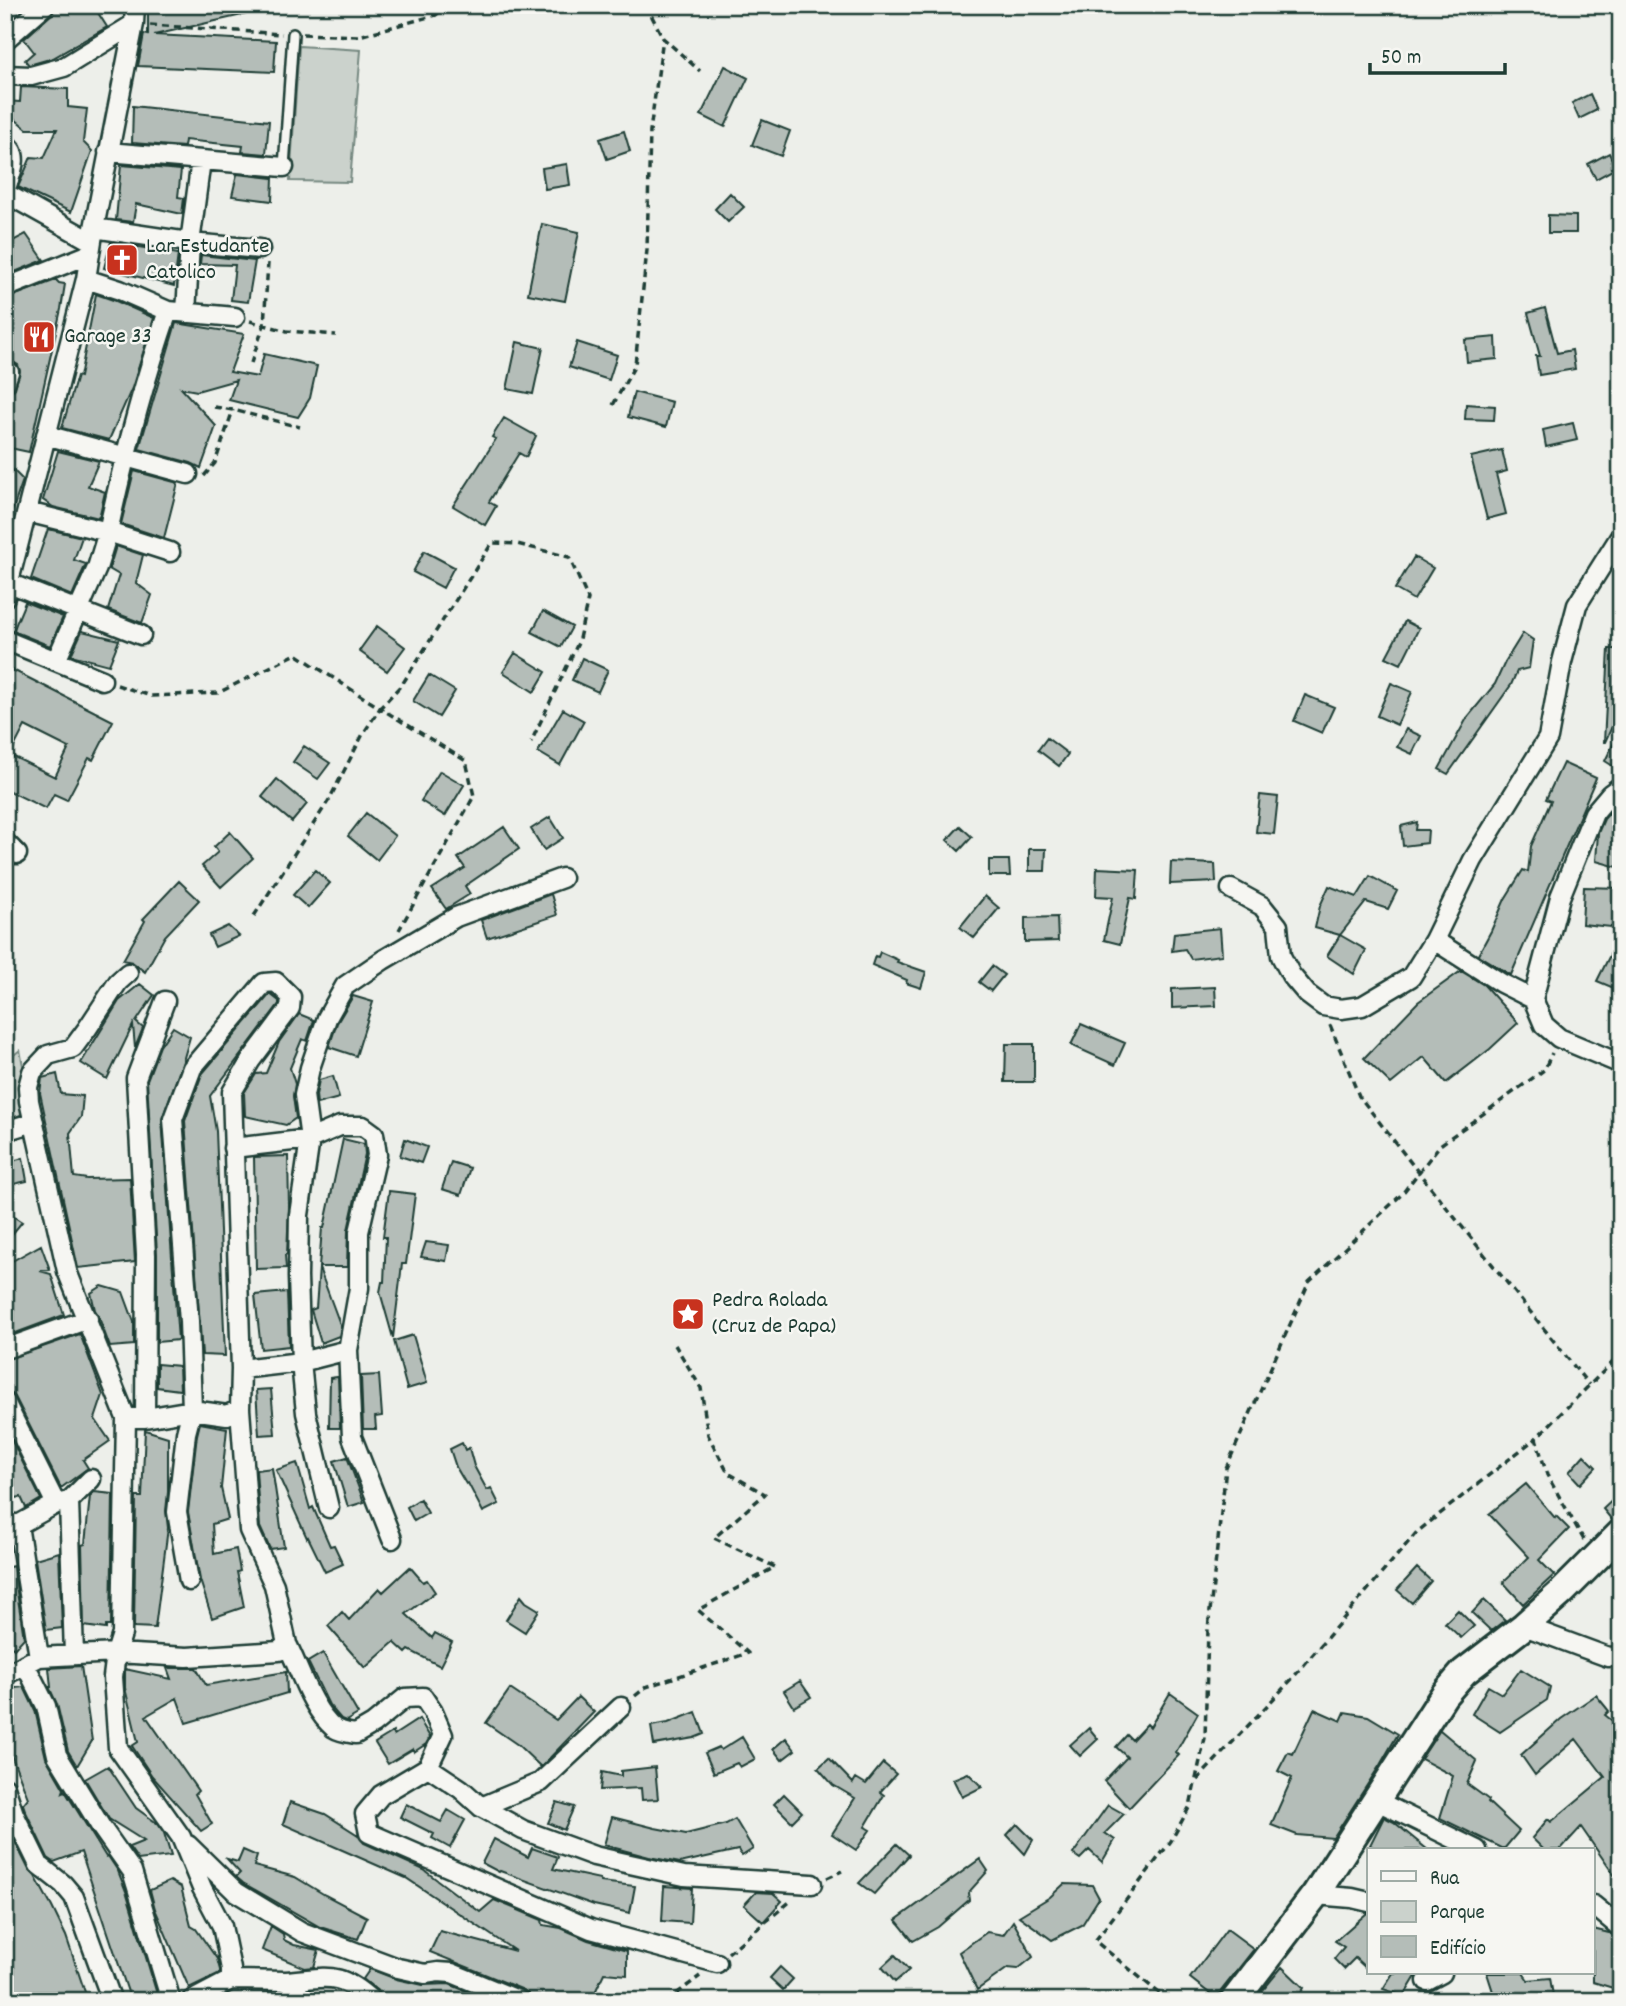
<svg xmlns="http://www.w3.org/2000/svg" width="1626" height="2006" font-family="Dekko,sans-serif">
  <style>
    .green { fill: #cbd2cc; stroke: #758880; stroke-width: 2 }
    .building { fill: #b4bdb8; stroke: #1f3d34; stroke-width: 2; fill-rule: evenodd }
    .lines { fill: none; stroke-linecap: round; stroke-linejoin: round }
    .lane-casing { stroke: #1f3d34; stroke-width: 14 }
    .street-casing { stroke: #1f3d34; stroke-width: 23 }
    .secondary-casing { stroke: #1f3d34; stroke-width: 32 }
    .path { stroke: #1f3d34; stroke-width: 3.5; stroke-dasharray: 7 5; stroke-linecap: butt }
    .lane { stroke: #f6f6f2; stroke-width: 9 }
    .street { stroke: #f6f6f2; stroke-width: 18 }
    .secondary { stroke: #f6f6f2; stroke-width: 26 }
    .labels { text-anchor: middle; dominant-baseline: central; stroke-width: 5; stroke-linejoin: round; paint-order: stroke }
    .poi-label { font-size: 23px; fill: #1f3d34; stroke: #f6f6f2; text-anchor: start }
  </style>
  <rect width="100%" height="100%" fill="#edefea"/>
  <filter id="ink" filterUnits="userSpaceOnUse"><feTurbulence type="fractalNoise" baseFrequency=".0143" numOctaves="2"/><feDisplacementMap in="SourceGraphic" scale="14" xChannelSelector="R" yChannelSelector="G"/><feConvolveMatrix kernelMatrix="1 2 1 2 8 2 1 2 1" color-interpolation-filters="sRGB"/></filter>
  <g filter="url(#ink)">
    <path class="green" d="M 299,46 L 361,50 L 350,182 L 290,181 Z
      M 20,1050 L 27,1086 L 22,1113 L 9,1125 L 5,1123 L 5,1062 Z"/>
    <path class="building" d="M 56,5 L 93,5 L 107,27 L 53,58 L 29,65 L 25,60 L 34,52 L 24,39 L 52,14 Z
      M 148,5 L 259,5 L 260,11 L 154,35 L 276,41 L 274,72 L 138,66 L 144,34 L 148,35 Z
      M 725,66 L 748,78 L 725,127 L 701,115 Z
      M 21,87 L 68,89 L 68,107 L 87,109 L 83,142 L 92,151 L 71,212 L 18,187 L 31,157 L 44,158 L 57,129 L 27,129 L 5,111 L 5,101 L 20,102 Z
      M 1590,94 L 1597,110 L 1579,119 L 1572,103 Z
      M 133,106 L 269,121 L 266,154 L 242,152 L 243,146 L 185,140 L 184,147 L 132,143 Z
      M 762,120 L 790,131 L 781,156 L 752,145 Z
      M 624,131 L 630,151 L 607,159 L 600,139 Z
      M 1609,153 L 1616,168 L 1596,179 L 1588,164 Z
      M 567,164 L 570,185 L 545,189 L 542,168 Z
      M 121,165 L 181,170 L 178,197 L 184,198 L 182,214 L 136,204 L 133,222 L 116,220 Z
      M 237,174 L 273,178 L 272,201 L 232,196 Z
      M 730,193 L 744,207 L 728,222 L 715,209 Z
      M 1548,215 L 1576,216 L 1576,233 L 1548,233 Z
      M 542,224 L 579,232 L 565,301 L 528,294 Z
      M 26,234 L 44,260 L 5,276 L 5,245 Z
      M 111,242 L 178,254 L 174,286 L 104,268 Z
      M 201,255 L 255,261 L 248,302 L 231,300 L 235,265 L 200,264 Z
      M 56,280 L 59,283 L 65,284 L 61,309 L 29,452 L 5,447 L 5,394 L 12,392 L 15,388 L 20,371 L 18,365 L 13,362 L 5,362 L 5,299 Z
      M 96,294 L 116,301 L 154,318 L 132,388 L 109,440 L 62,428 L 77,376 L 80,377 Z
      M 1545,308 L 1557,353 L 1572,350 L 1575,369 L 1539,375 L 1536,356 L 1540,356 L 1528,313 Z
      M 176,323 L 244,334 L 230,372 L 258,377 L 264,354 L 317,366 L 310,398 L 298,417 L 229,400 L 236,380 L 197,391 L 181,388 L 216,426 L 201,468 L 191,463 L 139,449 Z
      M 1496,337 L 1497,359 L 1467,362 L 1465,340 Z
      M 517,342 L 543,348 L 533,394 L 507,389 Z
      M 577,342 L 617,355 L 609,380 L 569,367 Z
      M 634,392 L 672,402 L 666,427 L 628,417 Z
      M 1466,404 L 1495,406 L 1494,420 L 1465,419 Z
      M 504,418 L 536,436 L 526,457 L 519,453 L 489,502 L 496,506 L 485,525 L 453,506 L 496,439 L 492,437 Z
      M 1573,423 L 1577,440 L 1546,447 L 1543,430 Z
      M 1502,450 L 1507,471 L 1496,474 L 1506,514 L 1487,519 L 1471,457 Z
      M 58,451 L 99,461 L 88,486 L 105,492 L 99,518 L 53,507 L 43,500 Z
      M 5,462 L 23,480 L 7,526 L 5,526 Z
      M 134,471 L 178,483 L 164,538 L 121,524 Z
      M 48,529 L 82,537 L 74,560 L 86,564 L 72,596 L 31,579 Z
      M 116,546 L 143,555 L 136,583 L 152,595 L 142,623 L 108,610 L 119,575 L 109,569 Z
      M 424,551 L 454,567 L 443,588 L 413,572 Z
      M 1414,557 L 1433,568 L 1414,600 L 1395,589 Z
      M 25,602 L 63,617 L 50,646 L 13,631 Z
      M 543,611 L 572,627 L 561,647 L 532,632 Z
      M 1405,621 L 1419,628 L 1401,664 L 1386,657 Z
      M 377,626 L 405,647 L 387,671 L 359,651 Z
      M 82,631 L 119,640 L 109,665 L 71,655 Z
      M 1523,633 L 1533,640 L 1529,668 L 1517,671 L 1511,685 L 1448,774 L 1439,769 L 1467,718 L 1495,684 L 1505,662 Z
      M 1609,649 L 1621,649 L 1621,707 L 1605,742 L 1604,742 Z
      M 515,653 L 546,672 L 534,692 L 503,672 Z
      M 582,658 L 608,670 L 598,692 L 572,680 Z
      M 5,666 L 113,721 L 93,760 L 89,758 L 67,800 L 54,794 L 46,809 L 5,789 ZM 25,726 L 69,748 L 55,777 L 10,755 Z
      M 429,675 L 455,691 L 439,717 L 413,701 Z
      M 1391,683 L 1412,692 L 1397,725 L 1377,716 Z
      M 1305,695 L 1334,707 L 1322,733 L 1294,721 Z
      M 563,709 L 584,721 L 560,765 L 538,752 Z
      M 1621,728 L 1621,771 L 1605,761 Z
      M 1406,729 L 1421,736 L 1412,754 L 1397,747 Z
      M 1047,738 L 1068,754 L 1059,766 L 1038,750 Z
      M 304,746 L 330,763 L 318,779 L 293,762 Z
      M 1563,763 L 1596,778 L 1511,975 L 1478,955 L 1491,931 L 1505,899 L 1523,870 L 1528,872 L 1531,846 L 1551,801 L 1546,799 Z
      M 440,771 L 464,785 L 445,816 L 421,801 Z
      M 277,779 L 307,804 L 292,822 L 262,797 Z
      M 1260,795 L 1278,797 L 1274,834 L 1256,832 Z
      M 1621,800 L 1621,868 L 1596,861 L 1598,833 L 1604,819 Z
      M 366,813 L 395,836 L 377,860 L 348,836 Z
      M 550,817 L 563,838 L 544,850 L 531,829 Z
      M 1417,822 L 1416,830 L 1428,830 L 1427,843 L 1403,846 L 1401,826 Z
      M 960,826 L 972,837 L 959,851 L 947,840 Z
      M 504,827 L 519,849 L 465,886 L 470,894 L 446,909 L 432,889 L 465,868 L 458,858 Z
      M 230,832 L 253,858 L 221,887 L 202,866 L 218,852 L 214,847 Z
      M 1029,849 L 1046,849 L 1045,871 L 1029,871 Z
      M 989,860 L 1009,860 L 1010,876 L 989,876 Z
      M 1171,862 L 1215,864 L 1216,882 L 1170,884 Z
      M 1097,868 L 1138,870 L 1136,899 L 1130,898 L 1120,944 L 1104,940 L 1113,897 L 1096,896 Z
      M 315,870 L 330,883 L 308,908 L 293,895 Z
      M 1370,876 L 1397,891 L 1388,909 L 1366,902 L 1340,935 L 1315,928 L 1320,906 L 1329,886 L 1357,897 Z
      M 179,881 L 199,900 L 165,936 L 145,972 L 132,962 L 123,960 L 145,921 L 143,919 Z
      M 1584,887 L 1621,888 L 1621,928 L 1582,924 Z
      M 551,894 L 557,915 L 487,938 L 481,920 Z
      M 985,896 L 999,908 L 974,938 L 960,927 Z
      M 1057,917 L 1058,941 L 1025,942 L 1025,918 Z
      M 228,926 L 239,936 L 215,947 L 209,935 Z
      M 1220,928 L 1222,955 L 1191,959 L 1185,949 L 1172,951 L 1174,933 Z
      M 1621,933 L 1621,991 L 1597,981 Z
      M 1340,935 L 1366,950 L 1354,974 L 1327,956 Z
      M 880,952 L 898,960 L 897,962 L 926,972 L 921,988 L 906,983 L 907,980 L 872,965 L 875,956 L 878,957 Z
      M 992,966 L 1004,975 L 991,991 L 979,982 Z
      M 1461,971 L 1484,985 L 1518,1023 L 1490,1049 L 1446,1083 L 1424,1057 L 1391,1084 L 1364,1058 L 1418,1002 Z
      M 140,984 L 154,995 L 136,1022 L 143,1028 L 135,1048 L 133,1025 L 107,1079 L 81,1063 L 119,1001 Z
      M 1215,987 L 1216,1006 L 1172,1008 L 1172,989 Z
      M 270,994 L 279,1001 L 279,1004 L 210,1096 L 216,1131 L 225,1356 L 202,1355 L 185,1121 L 202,1074 Z
      M 353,996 L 373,1002 L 356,1056 L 329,1047 L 337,1023 Z
      M 299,1014 L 314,1020 L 307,1041 L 302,1039 L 290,1068 L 295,1084 L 293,1096 L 296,1118 L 286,1125 L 245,1116 L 244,1093 L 256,1074 L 266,1073 L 279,1042 Z
      M 1081,1024 L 1125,1043 L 1115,1065 L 1071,1045 Z
      M 173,1027 L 190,1037 L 183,1061 L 162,1119 L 178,1340 L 157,1342 L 157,1254 L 147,1080 L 160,1046 Z
      M 1006,1044 L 1034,1044 L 1034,1082 L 1005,1082 Z
      M 57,1074 L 61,1094 L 83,1096 L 81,1117 L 70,1133 L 74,1177 L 87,1179 L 130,1178 L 135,1262 L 78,1268 L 40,1093 L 42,1078 Z
      M 333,1076 L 339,1098 L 317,1104 L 316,1095 L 319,1080 Z
      M 343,1139 L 364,1144 L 365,1154 L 348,1230 L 347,1267 L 319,1267 L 322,1228 L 324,1228 Z
      M 405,1139 L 427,1147 L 421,1163 L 400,1156 Z
      M 288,1156 L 289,1207 L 287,1254 L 285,1255 L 286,1268 L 256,1269 L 254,1157 Z
      M 23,1158 L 27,1181 L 5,1186 L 5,1163 Z
      M 451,1162 L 470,1168 L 461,1195 L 442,1189 Z
      M 389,1191 L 415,1194 L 406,1264 L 402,1264 L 393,1338 L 380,1292 L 382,1282 L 384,1282 L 386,1237 L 383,1237 Z
      M 5,1211 L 22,1222 L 5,1243 Z
      M 426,1242 L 449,1245 L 446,1261 L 421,1257 Z
      M 41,1245 L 50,1270 L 40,1271 L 51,1274 L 64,1315 L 5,1337 L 5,1265 Z
      M 319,1268 L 341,1327 L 339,1336 L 321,1343 L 311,1310 L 316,1308 Z
      M 102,1286 L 123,1292 L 134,1322 L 134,1345 L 110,1347 L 98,1315 L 95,1310 L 91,1293 Z
      M 287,1292 L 289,1346 L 261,1349 L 255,1295 Z
      M 80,1334 L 103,1395 L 95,1419 L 110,1441 L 83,1460 L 88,1468 L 61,1488 L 15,1397 L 8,1391 L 5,1383 L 5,1360 Z
      M 413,1335 L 427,1383 L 407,1389 L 394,1341 Z
      M 157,1364 L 179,1366 L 180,1390 L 157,1387 Z
      M 379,1375 L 382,1416 L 375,1417 L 376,1429 L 363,1429 L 361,1376 Z
      M 338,1377 L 340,1428 L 329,1428 L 330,1378 Z
      M 271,1389 L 275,1434 L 259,1435 L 256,1390 Z
      M 200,1423 L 227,1428 L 221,1488 L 228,1519 L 212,1524 L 214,1554 L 236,1549 L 240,1571 L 237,1572 L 244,1607 L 212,1618 L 200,1580 L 188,1512 L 197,1435 Z
      M 145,1430 L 168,1437 L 168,1492 L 166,1511 L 168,1528 L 155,1628 L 134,1627 L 136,1497 L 142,1497 Z
      M 5,1437 L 10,1437 L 41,1499 L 26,1508 L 21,1497 L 5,1500 Z
      M 462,1443 L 465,1450 L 469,1448 L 474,1466 L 487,1490 L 491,1488 L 499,1504 L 483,1512 L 468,1483 L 466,1484 L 456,1467 L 450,1449 Z
      M 1584,1455 L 1596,1467 L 1580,1484 L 1569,1472 Z
      M 347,1457 L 364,1502 L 348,1507 L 334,1461 Z
      M 297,1463 L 310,1509 L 313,1507 L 330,1546 L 334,1545 L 343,1564 L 325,1572 L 308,1537 L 307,1538 L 276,1470 Z
      M 272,1468 L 284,1547 L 270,1549 L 260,1527 L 256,1470 Z
      M 1526,1484 L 1555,1518 L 1556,1516 L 1569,1529 L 1539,1560 L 1554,1575 L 1523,1604 L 1503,1582 L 1529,1557 L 1489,1514 Z
      M 94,1492 L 113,1494 L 111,1626 L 106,1626 L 106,1629 L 84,1626 L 82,1545 L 85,1544 L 90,1496 Z
      M 1621,1492 L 1621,1512 L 1612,1520 L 1603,1509 Z
      M 420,1499 L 428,1513 L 414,1521 L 407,1507 Z
      M 59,1552 L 62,1628 L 46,1630 L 35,1559 Z
      M 13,1566 L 24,1638 L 14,1649 L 5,1639 L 5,1568 Z
      M 410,1567 L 423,1582 L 427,1580 L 435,1592 L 406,1614 L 432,1638 L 435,1633 L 452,1642 L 440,1666 L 409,1650 L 406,1653 L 394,1642 L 365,1668 L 328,1626 L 342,1612 L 349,1620 L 379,1588 L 383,1592 Z
      M 1417,1568 L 1431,1581 L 1412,1603 L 1397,1590 Z
      M 521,1596 L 526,1602 L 539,1610 L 525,1632 L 506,1620 Z
      M 1484,1600 L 1505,1620 L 1491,1631 L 1472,1613 Z
      M 1458,1610 L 1474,1626 L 1461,1638 L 1445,1623 Z
      M 323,1653 L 358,1714 L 346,1721 L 341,1719 L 329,1705 L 308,1662 Z
      M 81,1666 L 92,1741 L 77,1766 L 68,1751 L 57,1704 L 49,1687 L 51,1687 L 49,1668 Z
      M 167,1668 L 196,1668 L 206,1685 L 286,1672 L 287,1693 L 186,1723 L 177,1698 L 146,1716 L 198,1791 L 195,1794 L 212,1824 L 201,1831 L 152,1776 L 132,1746 L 138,1742 L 125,1688 L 125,1669 L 171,1679 Z
      M 1521,1669 L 1550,1687 L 1547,1700 L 1500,1732 L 1472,1714 L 1488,1686 L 1502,1694 Z
      M 800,1681 L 811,1697 L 794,1707 L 784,1691 Z
      M 24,1687 L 35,1710 L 46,1758 L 64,1789 L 63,1792 L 65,1791 L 106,1857 L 108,1856 L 118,1871 L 127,1894 L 159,2001 L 131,2001 L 81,1852 L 54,1862 L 48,1858 L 25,1810 L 23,1804 L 28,1798 L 5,1739 L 5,1722 L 10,1715 L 5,1708 L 5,1697 L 14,1688 Z
      M 510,1689 L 556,1720 L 578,1697 L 594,1712 L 541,1767 L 518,1745 L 486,1723 Z
      M 1170,1693 L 1198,1713 L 1176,1752 L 1179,1755 L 1129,1808 L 1104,1781 L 1127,1757 L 1116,1747 L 1127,1735 L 1132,1740 L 1147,1724 L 1150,1727 Z
      M 1596,1695 L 1609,1711 L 1605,1715 L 1621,1728 L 1621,1885 L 1581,1827 L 1560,1850 L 1544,1850 L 1532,1838 L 1548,1819 L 1551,1822 L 1605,1777 L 1576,1739 L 1535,1775 L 1521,1755 L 1561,1719 Z
      M 1314,1709 L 1341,1721 L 1345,1712 L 1368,1716 L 1398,1734 L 1380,1765 L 1333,1838 L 1297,1835 L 1271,1825 L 1292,1778 L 1278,1771 L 1288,1752 L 1293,1754 Z
      M 696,1712 L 704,1734 L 694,1738 L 654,1745 L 651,1726 L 668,1723 Z
      M 419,1719 L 430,1737 L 426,1744 L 414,1752 L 413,1749 L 388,1764 L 375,1743 L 393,1732 L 394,1735 Z
      M 1089,1728 L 1098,1739 L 1080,1756 L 1070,1745 Z
      M 1440,1730 L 1477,1761 L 1467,1784 L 1489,1800 L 1488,1802 L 1519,1831 L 1504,1849 L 1440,1818 L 1453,1776 L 1421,1759 Z
      M 742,1737 L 755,1759 L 740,1767 L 737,1763 L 714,1773 L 705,1753 L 719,1747 L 721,1750 Z
      M 786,1738 L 795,1750 L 782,1760 L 773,1749 Z
      M 829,1758 L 853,1783 L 856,1778 L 866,1784 L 883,1763 L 896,1774 L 880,1792 L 884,1795 L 865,1827 L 870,1830 L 856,1850 L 832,1834 L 855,1798 L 833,1785 L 818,1768 Z
      M 108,1766 L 136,1808 L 158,1824 L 164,1833 L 171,1856 L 138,1860 L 129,1847 L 144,1841 L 109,1819 L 85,1779 Z
      M 655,1767 L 658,1799 L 642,1800 L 641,1788 L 600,1790 L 602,1772 L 621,1776 L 621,1771 Z
      M 968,1773 L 982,1787 L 962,1797 L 953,1779 Z
      M 784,1794 L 802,1812 L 792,1822 L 774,1804 Z
      M 290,1802 L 325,1814 L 358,1835 L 364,1843 L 424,1870 L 480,1912 L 494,1900 L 542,1920 L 543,1925 L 561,1928 L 588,1940 L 627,1951 L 627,1975 L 604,1973 L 591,2001 L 531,2001 L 529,1995 L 524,1990 L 430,1952 L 440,1931 L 515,1951 L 406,1878 L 283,1824 Z
      M 557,1802 L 574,1807 L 564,1830 L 548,1823 Z
      M 406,1804 L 441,1822 L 448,1810 L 465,1820 L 450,1848 L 432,1838 L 434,1834 L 400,1817 Z
      M 1108,1805 L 1124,1814 L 1105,1833 L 1115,1840 L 1102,1862 L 1089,1850 L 1080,1859 L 1073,1854 Z
      M 612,1817 L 655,1828 L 686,1834 L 726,1824 L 735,1819 L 753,1849 L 742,1856 L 738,1850 L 680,1863 L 649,1857 L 604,1845 Z
      M 1384,1817 L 1394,1822 L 1428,1850 L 1379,1850 L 1370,1845 Z
      M 5,1822 L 29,1870 L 35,1876 L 52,1907 L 66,1936 L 88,2001 L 5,2001 Z
      M 1017,1824 L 1033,1840 L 1025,1854 L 1007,1835 Z
      M 494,1839 L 528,1857 L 532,1848 L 558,1857 L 553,1869 L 600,1879 L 601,1882 L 635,1886 L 630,1913 L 594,1905 L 500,1871 L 499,1872 L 482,1863 Z
      M 897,1844 L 909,1855 L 874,1894 L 859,1883 Z
      M 243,1850 L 257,1856 L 254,1866 L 295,1877 L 325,1895 L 367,1917 L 358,1939 L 320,1927 L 243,1883 L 236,1877 L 240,1873 L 227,1859 L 238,1862 Z
      M 980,1859 L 988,1871 L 968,1893 L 969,1900 L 938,1927 L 913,1941 L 896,1920 Z
      M 170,1881 L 181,1887 L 191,1926 L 196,1929 L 217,1959 L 220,1970 L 220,1973 L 189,1988 L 155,1909 L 150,1890 Z
      M 1064,1884 L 1092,1885 L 1099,1898 L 1082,1925 L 1052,1940 L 1019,1916 L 1050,1897 Z
      M 664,1886 L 692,1888 L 690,1923 L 662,1921 Z
      M 756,1892 L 773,1893 L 782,1901 L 763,1922 L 744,1905 Z
      M 1367,1913 L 1369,1913 L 1369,1971 L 1355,1958 L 1344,1969 L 1334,1959 L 1344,1947 L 1335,1941 Z
      M 1013,1921 L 1033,1957 L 1018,1969 L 1008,1968 L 977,1990 L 959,1952 L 987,1932 L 1003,1935 Z
      M 271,1926 L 283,1934 L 284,1940 L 294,1945 L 319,1950 L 314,1967 L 305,1968 L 262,1950 Z
      M 1227,1929 L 1254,1949 L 1221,1991 L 1218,2000 L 1190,1978 Z
      M 1593,1929 L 1609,1933 L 1621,1939 L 1621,1961 L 1613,1988 L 1593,1982 Z
      M 895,1955 L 909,1970 L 895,1982 L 882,1967 Z
      M 780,1967 L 793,1979 L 783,1990 L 770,1978 Z
      M 1282,1967 L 1304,1988 L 1295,2001 L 1254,2001 Z
      M 370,1969 L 396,1979 L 423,1985 L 449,1984 L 490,2001 L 383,2001 L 379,1992 L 363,1979 Z
      M 1393,1973 L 1418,1973 L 1404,1996 L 1383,1989 Z
      M 1487,1973 L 1523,1973 L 1528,1980 L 1550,1978 L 1554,2001 L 1496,2001 Z"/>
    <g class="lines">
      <defs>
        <path id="lane" d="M 284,167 L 293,34"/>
        <path id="street" d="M 5,40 L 45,5
          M 5,75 L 31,76 L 64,67 L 134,24
          M 5,144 C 22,155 10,175 5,191
          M 108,152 L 284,167
          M 5,193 L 91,241
          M 94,228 L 202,244 L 260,249
          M 86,279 L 120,290 L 168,311 L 235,317
          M 5,288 L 90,254
          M 186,313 L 190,243 L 201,160
          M 5,383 L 9,372
          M 46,435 L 188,474
          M 27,512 L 108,532 C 124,457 143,384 168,311
          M 9,583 L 141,635
          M 5,597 L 86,279 L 94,228 L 134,24 L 135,5
          M 5,640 L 102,680
          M 56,661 L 97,568 L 108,532 L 170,552
          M 1621,786 L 1610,794 L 1594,813 L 1560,897 L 1533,999 L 1544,1025 L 1559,1038 L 1621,1064
          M 5,842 L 17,854
          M 1231,889 L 1262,906 L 1278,926 L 1281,956 L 1291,975 L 1307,994 L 1323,1006 L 1341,1009 L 1362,1006 L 1411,977 L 1434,940 L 1501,983 L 1533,999
          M 1434,940 L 1473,860 L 1548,738 L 1562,662 L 1577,605 L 1621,535
          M 128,973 L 118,982 L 87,1029 L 73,1048 L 48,1055 L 32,1072 L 28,1087 L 29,1101 L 67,1271 L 126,1418 L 145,1418 L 192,1410 L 227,1415 L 240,1409
          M 5,1131 L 34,1122
          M 233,1148 L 310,1139 L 340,1126 L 363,1126 L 374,1134 L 377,1155 L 359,1232 L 359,1288 L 348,1350 L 352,1437 L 392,1539
          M 5,1349 L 88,1319
          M 241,1369 L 301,1362 L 348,1350
          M 5,1402 L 56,1504
          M 145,1418 L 146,1255 L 136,1078 L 165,1001
          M 69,1501 L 74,1655
          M 329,1508 L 306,1413 L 301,1362 L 298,1277 L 299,1215 L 310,1139 L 304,1095 L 310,1068 L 327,1018 L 345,986 L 383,960 L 456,917 L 562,878
          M 5,1521 L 18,1525 L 56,1504 L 69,1501 L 91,1479
          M 18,1525 L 39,1657
          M 189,1581 L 177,1512 L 186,1433 L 192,1410 L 189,1321 L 173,1119 L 192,1068 L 264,983 L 276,982 L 291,997 L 290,1008 L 251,1060 L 232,1092 L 241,1369 L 240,1409 L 249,1530 L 274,1585 L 287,1644
          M 1524,1626 L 1608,1657 L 1621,1656
          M 25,1664 L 46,1706 L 57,1755 L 101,1827 L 132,1871 L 171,2001
          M 5,1675 L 39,1657 L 116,1653 L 122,1634 L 126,1418
          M 5,1787 L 14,1814 L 39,1865 L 63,1884 L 74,1897 L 112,2001
          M 1377,1801 L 1477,1850
          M 481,1807 L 541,1782 L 621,1707
          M 188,1845 L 236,1892 L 302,1932 L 398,1968 L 425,1974 L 438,1972 L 452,1973 L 520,2001
          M 1315,1895 L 1352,1898 L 1369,1902
          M 1593,1905 L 1621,1928
          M 717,1963 L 591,1929 L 369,1833 L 365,1814 L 381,1795 L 428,1767 L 461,1789 L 481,1807 L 523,1830 L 594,1856 L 684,1876 L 812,1884
          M 286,1981 C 328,1978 338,1970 372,2001
          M 1427,1981 L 1442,1973
          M 191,2001 L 231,1980
          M 306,2001 L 286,1981 L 231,1980 L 231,1969 L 222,1926 L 202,1888 L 181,1837 L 118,1748 L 113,1677 L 116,1653 L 187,1657 L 279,1651 L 287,1644 C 300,1670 312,1710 334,1728 C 340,1732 349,1733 356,1734 L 373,1724 L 405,1698 L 423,1697 L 433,1712 L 443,1735 L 428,1767"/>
        <path id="secondary" d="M 1234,2001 L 1315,1895 L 1444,1695 L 1464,1672 L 1524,1626 L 1562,1592 L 1621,1533"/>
      </defs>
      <use href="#lane" class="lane-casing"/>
      <use href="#street" class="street-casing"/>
      <use href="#secondary" class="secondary-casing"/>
      <path class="path" d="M 646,5 L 663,38 L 700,71
        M 757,5 L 757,6
        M 150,25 L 282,34
        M 303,34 L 359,36 L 436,15 L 448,5
        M 250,321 L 287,331 L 336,335
        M 251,363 L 264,325 L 268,263
        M 613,405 L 635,365 L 647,250 L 650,131 L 663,38
        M 214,407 L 233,410 L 300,427
        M 204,476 L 215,463 L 233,410
        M 117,685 L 151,696 L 218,693 L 296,654 L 380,708 L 403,683 L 492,543 L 517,544 L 569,557 L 588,599 L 578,643 L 531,742
        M 254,916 L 329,800 L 363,734 L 380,708 L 466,761 L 474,796 L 399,930
        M 1330,1025 L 1359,1096 L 1419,1173 L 1589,1385
        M 1584,1540 L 1547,1475 L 1536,1438 L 1621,1354
        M 635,1696 L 646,1687 L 748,1653 L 698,1610 L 775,1567 L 714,1538 L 765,1494 L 728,1473 L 708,1435 L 701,1388 L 675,1345
        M 1197,1780 L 1292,1679 L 1417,1532 L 1536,1438
        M 827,1878 L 842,1871
        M 728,1953 L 792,1900
        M 667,2001 L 700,1976
        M 1169,2001 L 1095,1941 L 1171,1841 L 1190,1806 L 1205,1738 L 1208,1629 L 1226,1468 L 1309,1282 L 1402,1194 L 1440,1145 L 1544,1070 L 1552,1053"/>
      <use href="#lane" class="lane"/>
      <use href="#street" class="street"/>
      <use href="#secondary" class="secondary"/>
    </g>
  </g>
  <defs>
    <symbol id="church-square" viewBox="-11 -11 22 22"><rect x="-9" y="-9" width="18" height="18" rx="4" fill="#c8321e" stroke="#f6f6f2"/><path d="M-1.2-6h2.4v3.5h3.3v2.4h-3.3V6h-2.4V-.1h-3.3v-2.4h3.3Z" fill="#fff"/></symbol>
    <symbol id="restaurant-square" viewBox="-11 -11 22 22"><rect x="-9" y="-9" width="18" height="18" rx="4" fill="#c8321e" stroke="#f6f6f2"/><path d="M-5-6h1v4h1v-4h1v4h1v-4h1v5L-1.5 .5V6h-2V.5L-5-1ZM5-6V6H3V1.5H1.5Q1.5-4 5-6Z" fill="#fff"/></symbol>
    <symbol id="sight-square" viewBox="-11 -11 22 22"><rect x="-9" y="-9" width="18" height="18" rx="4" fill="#c8321e" stroke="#f6f6f2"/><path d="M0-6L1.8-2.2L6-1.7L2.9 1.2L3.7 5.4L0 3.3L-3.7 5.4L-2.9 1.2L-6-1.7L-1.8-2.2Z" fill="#fff"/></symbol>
  </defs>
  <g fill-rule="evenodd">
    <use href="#church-square" x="103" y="241" width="38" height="38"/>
    <use href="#restaurant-square" x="20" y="318" width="38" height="38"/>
    <use href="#sight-square" x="669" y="1295" width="38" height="38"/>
  </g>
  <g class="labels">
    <g class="poi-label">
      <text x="146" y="247">Lar Estudante<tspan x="146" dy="26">Catolico</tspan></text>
      <text x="64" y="337">Garage 33</text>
      <text x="712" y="1301">Pedra Rolada<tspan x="712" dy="26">(Cruz de Papa)</tspan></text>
    </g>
  </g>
  <rect width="1626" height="2006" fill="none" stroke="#f6f6f2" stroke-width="28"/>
  <rect x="14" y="14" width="1598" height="1978" fill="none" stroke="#1f3d34" stroke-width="2.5" filter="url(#ink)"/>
  <rect x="1367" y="1848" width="228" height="126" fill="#f6f6f2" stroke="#a0aca6" stroke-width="2"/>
  <rect x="1381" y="1871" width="35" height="10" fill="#f6f6f2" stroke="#a0aca6" stroke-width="2"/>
  <text x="1430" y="1884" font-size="21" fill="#1f3d34">Rua</text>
  <rect x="1381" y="1901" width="35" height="21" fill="#cbd2cc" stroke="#a0aca6" stroke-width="2"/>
  <text x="1430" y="1918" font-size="21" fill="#1f3d34">Parque</text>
  <rect x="1381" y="1936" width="35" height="21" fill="#b4bdb8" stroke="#a0aca6" stroke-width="2"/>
  <text x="1430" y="1954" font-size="21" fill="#1f3d34">Edifício</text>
  <path d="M1370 63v10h135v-10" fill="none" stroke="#1f3d34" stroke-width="3.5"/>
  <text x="1381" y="63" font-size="21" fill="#1f3d34" stroke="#f6f6f2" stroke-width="5" paint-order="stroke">50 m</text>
</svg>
